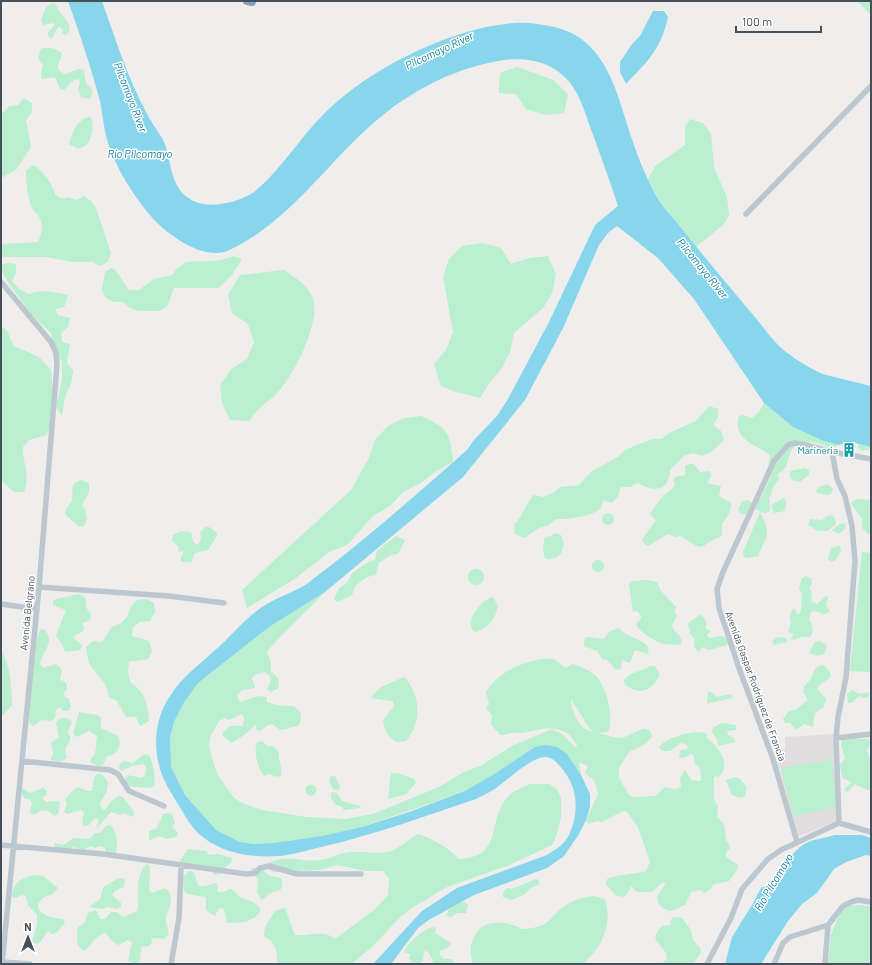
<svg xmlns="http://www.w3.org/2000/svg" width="872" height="965" font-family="Barlow,sans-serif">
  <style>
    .education { fill: #e1dedf }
    .green { fill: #baefcf; fill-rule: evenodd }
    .water { fill: #87d6ec }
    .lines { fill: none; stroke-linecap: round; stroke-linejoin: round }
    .minor { stroke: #bdc7d0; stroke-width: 5.5 }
    .highway { stroke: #849fbd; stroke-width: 8 }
    .labels { text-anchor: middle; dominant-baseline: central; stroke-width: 3; stroke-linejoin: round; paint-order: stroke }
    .culture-label { font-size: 10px; fill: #0d838f; stroke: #fff; text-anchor: end }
    .street-label { font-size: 10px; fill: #45505a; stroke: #fff }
    .water-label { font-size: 11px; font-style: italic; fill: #0b80a0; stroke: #fff }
  </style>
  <rect width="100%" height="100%" fill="#f0eded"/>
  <path class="education" d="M 834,734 L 837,821 L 798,837 L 775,752 L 785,749 L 785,737 Z"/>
  <path class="green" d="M 857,1 L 871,1 L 871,15 Z
    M 54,3 C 58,7 59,12 63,16 C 68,23 73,28 66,35 L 62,34 L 63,29 L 58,27 L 52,39 L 48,36 L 48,32 L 55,25 L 52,23 L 43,25 L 41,21 C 44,12 44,5 54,3 Z
    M 45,48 C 52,48 57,48 62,54 C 60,63 53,69 65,74 L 79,69 L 84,70 L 86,84 C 93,87 94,93 90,99 L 81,97 L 78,89 L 80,83 L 79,79 L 74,80 L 64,90 L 60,89 L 55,77 L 42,79 L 41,74 L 43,65 L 38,58 L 41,49 Z
    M 517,67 L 553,80 L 568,94 L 564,113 L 545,115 L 526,109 L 516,94 L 499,93 L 500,73 Z
    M 24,98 L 32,103 L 32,112 L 26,120 L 31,147 L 16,170 L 1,178 L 1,115 L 9,106 L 18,105 Z
    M 90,116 C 95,122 92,139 87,144 C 85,146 80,148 78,149 L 69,144 C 74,130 76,121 90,116 Z
    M 690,119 L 703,123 L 711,134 L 714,168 L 727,197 L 729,216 L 723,225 L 696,247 L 661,203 L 648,179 L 655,166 L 685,145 L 685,127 Z
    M 34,165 C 44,173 52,182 55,195 L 62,199 L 67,197 L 76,200 L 84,196 L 91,201 L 96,208 L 111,253 L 108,262 L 100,266 L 92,262 L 73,262 L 45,257 L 1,257 L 1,244 L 38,242 C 42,233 44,224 38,215 C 36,213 33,211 32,208 C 27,197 26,181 26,170 Z
    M 482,243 L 501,248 L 511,264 L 529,258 L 548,256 L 556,274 L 552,293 L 543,308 L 514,333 L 510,352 L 502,368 L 490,382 L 480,398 L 453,391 L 441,386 L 434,364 L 446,350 L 453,332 L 443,277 L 449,259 L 462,246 Z
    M 233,256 L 242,259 L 232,275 L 219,288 L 174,288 L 167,307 L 159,311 L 139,311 L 130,308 L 123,302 L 114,302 L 106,298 L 102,290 L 105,272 L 112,268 C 121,274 122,282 129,290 L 139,290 L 154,279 L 172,275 C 185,256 195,263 214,261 C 221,260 227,258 233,256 Z
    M 7,263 L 16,264 L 16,273 L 12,281 L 18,288 L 29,294 C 42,289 54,292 68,295 L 64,307 L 55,309 L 58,315 L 70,318 L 68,327 L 61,333 L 62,342 L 70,344 L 67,363 L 73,371 L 72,380 L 65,397 L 62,416 L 56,407 L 62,379 L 62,361 L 56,353 L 51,333 L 31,314 L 8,282 L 1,270 L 1,265 Z
    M 284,270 C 294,277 305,283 311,294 C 325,317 292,379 275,395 C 271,400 265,402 261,407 C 256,411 253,416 249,421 L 230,420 L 222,403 L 220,385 L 232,369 L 247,359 L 254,342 L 248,324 L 232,313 L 228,295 L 240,275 Z
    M 1,327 L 6,329 L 14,346 L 39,357 L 51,370 C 53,392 54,414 47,435 L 29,440 L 23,447 C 22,463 31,475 24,492 L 14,492 L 1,480 Z
    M 764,403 L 793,427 L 838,445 L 834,448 C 825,447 818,442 809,442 C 780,443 796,467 777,474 L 779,479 L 772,489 L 772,494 L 769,497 L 770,511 L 766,513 L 760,512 C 772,536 767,534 758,556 L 748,558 L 744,557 L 743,552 L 760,512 L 755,508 L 748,515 L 741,514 L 738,510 L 742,501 L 748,500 L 754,504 L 761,498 L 771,476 L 767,474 L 770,455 C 756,445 732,439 739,416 L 743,415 L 752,418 L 759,412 Z
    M 709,406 L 718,409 L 718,418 L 713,425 L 721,431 L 724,440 L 711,452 L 702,456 L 693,453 L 684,456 L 670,470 C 669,491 654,493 638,483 L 630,487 L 621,487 L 618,496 L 612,503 L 604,500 C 603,502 601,507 600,509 C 592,516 566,520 556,519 L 549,525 L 539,528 L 524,538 L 515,534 L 514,525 C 523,516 525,504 534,495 L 543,497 L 553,493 L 560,487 L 579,485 L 592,471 L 618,457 L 625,450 L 652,439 L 662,439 L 669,433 L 696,421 Z
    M 421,416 C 449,429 450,433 453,462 L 436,471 L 421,483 L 403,492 L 390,506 L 373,516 L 347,545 L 329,552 L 296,578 L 247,608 L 242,590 L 351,490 L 369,458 L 375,440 L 388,426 L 404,418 Z
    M 858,444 L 871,447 L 871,451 L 869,449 L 862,451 L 858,447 Z
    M 689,464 L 694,464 L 700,472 L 709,471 L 712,474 L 707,483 L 721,486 L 719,496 L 731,503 C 732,509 727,519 722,523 L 722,536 C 696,545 709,555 681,536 L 676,537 L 668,534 L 648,546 L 644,544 L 642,539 L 656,521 L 650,514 C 654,509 658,501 662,497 C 666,493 671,491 675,485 L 673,481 L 675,477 L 685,475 L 685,466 Z
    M 804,468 L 809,470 L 809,475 L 800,482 L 792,480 L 790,476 L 790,471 Z
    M 81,480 L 89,483 L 89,492 L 82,505 C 87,513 89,519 84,526 L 79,527 L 65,514 C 66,508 68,507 71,502 C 76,494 66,485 81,480 Z
    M 828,484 L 833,489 L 831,494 L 827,495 L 817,493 L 816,491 L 819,487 Z
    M 784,498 L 786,502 L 785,511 L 774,513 L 771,505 Z
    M 858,499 L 871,500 L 871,532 L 869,535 L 862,528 L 862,519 L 852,505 L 851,502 Z
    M602 519a6 6 0 1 1 12 0a6 6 0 1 1-12 0Z
    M 832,515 L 835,519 L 836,524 L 827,531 L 818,531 L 808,525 L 810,519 L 821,520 L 826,518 L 824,517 Z
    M 845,523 L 846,528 L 839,534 L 832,530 L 840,524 Z
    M 206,526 L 211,528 L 218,534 L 208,550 L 195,553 L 191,562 L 182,562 L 180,559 L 183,555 L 183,551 L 178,552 L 179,547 L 172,541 L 173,535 L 181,531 L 191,532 L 193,541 L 196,545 C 201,542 202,539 200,533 Z
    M 555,533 L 560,534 C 568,545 562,561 546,559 C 542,553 543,544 545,537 L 551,536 Z
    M 396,536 L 405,540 L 398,554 L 391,555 L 379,563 L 376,575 L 367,577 L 355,586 L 352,595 L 338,602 L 334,599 L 339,588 L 347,583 L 352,573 L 370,561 L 375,560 L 377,551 Z
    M 837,546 L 840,546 L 841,551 L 835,561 L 831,562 L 828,559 L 831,548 Z
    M 862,552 L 871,553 L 871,672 L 850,671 Z
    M592 566a6 6 0 1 1 12 0a6 6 0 1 1-12 0Z
    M468 577a8 8 0 1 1 16 0a8 8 0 1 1-16 0Z
    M 806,576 L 812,579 L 811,586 L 809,586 L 812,594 L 811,601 L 817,604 L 826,596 L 828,597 L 826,604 L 830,612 L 824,614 L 815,611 L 811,612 L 809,619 C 812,625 815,629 810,637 L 802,637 L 793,640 L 791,638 L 794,634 L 788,632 L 791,623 L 790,616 L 792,610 L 795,609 L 798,615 L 801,611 L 802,594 L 799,588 L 802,578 Z
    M 647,580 L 657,582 L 661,591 L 676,607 L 675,612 L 677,616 L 672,625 C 673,632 680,634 682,641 L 680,645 C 675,644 668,645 664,644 C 655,641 639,632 636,624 L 642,617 L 637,611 L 633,612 L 629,584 L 632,581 Z
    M 325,592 L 275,642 L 267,652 L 271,662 L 271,671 L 278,678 L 279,688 L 271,692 L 267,689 C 271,681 273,678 265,672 L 255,675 L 252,678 L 255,688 L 242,690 L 237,696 L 240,702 L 258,696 L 267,697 L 267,702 C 277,706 284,706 294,706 L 301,713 L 300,723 L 297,726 C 290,727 286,730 280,730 L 272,724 L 268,725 L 260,731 L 256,729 L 256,725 C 249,731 239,740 231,743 L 223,736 L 223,732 L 230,726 L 243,726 L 244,717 L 241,714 L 229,720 L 225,718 L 219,721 L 210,737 L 209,747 L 217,774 L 234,798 L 242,803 L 262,810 L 306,817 L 345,819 L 373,814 L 439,787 L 464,772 L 482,765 L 512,746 L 552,729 L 562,734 L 576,748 L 577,745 C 574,741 570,735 567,733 C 547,722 534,734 515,733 C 510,732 506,736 500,735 L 491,724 L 492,715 L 486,708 L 489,704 L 486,692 C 496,672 532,656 554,659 L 566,668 L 572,664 C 580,666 589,670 595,675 C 606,685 615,719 608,732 L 598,733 C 605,734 613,738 620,738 C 631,738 648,718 652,737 L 645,744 L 629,752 L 619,768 L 619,778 L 629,795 L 634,797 L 655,796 L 665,787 L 675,789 L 681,787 L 680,778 L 685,770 L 691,780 L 701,781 L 700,769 L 694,762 L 694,756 L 692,754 L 683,758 L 679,757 L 680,750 L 687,749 L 688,747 L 685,744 L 680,743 L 670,751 L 662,751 L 659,747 C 665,738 697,728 707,734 L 707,738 C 718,747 733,765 718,777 L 714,776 L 714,799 L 718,807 L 717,817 L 724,824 L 726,840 L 729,844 L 730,849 L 726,852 L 726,857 L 738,865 L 737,870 L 729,881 L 714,884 L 708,891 L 704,893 L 700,890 L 691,892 L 685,905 L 672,911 C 667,911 664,909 660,905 C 653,895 663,890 666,882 L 662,883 L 652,892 L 637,892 L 631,886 L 627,894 L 624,897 L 615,895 L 606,884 L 607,879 C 614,875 637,874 646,871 L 650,862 L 638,827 L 627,812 L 623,811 L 602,822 L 597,821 L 588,824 L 586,820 L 598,794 L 594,780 L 585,773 L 588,766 L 579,762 L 581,775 C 571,760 564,748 546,745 L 465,791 L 362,827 L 322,836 L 274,843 L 254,844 L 240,842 L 216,830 L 185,795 L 171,767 L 170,738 L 174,722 L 183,704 L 198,683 L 269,627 ZM 571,699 L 590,729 L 593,731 C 580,732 571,710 571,699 Z
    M 78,594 L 86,598 L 86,607 L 91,615 L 90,620 L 82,623 L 84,627 L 82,632 L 74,636 L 75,640 L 79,642 L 82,646 L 80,650 L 65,652 L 62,644 L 56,636 L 66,610 L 53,605 L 53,600 Z
    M 493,597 L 498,606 C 494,620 490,628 475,632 C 462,623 482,599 493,597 Z
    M 146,599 L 154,603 L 155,612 L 150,621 L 140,622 L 133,627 L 132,636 L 149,641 L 152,651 L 148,659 L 129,662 L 128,671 L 130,682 C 145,692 148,704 149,721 L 140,726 L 136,717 L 126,717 L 117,701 L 109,697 C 106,680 99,679 91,666 C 88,662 87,653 86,647 L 93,641 L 102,642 L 112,627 L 121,623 L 127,617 L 130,608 L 137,600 Z
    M 700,615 L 702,615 L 707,624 L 705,628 L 711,632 L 707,634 L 708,637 L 710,638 C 716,637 723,633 728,640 L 727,645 L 709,650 L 703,647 L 698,652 L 694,646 L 695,639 L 690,634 L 690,630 L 687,624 Z
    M 619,628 C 626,639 653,639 648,654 L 635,650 L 630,663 L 622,660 L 621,669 L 616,670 L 607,660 L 602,659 L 597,651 L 584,646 L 584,641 L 587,637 L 604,639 L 610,631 Z
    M 41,629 L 45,630 C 56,644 41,651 40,664 L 43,668 L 56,664 L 60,667 L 62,671 L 60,680 L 64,681 L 67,685 L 67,690 L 63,693 L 65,697 L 69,699 L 71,707 L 68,711 L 63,711 L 60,707 L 56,710 L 55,718 L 51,721 L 41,720 L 34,726 L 30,724 L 29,719 C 30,703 33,638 41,629 Z
    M 778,637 L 786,638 L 788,642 L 774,645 L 772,641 Z
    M 820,641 L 827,646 L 824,654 L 817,656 L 809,653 L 815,642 Z
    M 1,650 C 10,664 12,688 12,705 L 1,717 Z
    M 823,665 L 830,672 L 831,676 C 827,682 821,682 817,688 L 826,699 L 823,708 L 815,713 L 813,727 L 804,724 L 796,730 L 790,723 L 785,723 L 783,719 L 789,711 L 797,709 L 808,700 L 803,691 L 804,687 L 810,680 L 815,669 L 819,666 Z
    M 650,666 L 655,666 L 660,675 C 652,691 640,696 625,685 L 624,680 C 632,671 641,672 650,666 Z
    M 404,677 C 421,694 422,723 406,741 L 397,742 C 388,738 384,729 383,720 L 394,706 L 393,701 L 375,699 L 371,697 L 381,687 Z
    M 852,690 L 860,694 L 868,692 L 869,696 L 865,698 L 859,696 L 852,703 L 848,703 L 847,694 Z
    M 708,692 L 713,693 L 716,697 L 731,694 L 732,698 L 707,704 Z
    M 79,712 L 97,715 L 101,718 L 101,728 L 118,736 C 123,747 117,754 107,756 L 103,765 L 99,766 L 90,762 L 91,758 L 95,755 L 97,736 L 89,731 L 77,737 L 73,734 Z
    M 64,718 L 69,719 L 72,722 L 68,732 L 70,736 L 70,741 L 65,749 L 67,758 C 62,762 56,762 50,759 C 56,753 51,750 51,743 L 59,737 L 56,723 L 59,719 Z
    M 722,723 L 736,725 L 736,730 L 727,731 L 728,735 L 735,739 L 735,742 L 718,746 L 717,739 L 712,732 L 713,728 Z
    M 849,734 L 854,735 L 857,739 L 867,739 L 871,741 L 867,751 L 871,762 L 871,790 L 867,790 L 855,784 L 848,792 L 844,790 L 851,782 L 842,778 L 840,765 L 845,758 L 841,745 L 842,740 Z
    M 262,741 L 269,747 L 272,745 L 279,752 C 278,762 283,768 281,775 L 278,777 L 269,774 L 264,776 C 258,768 253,752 257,742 Z
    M 144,754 L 149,755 C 153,762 156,778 154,786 L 150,788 L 127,786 L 124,783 L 127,775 L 142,778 L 145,775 L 146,768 L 144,764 L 131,766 L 122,771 L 119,768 L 120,764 L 124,761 L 133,763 Z
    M 832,760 L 836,807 L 794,816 L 781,768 Z
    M 391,773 L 397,773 L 414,779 L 416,783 L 406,794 L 388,799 Z
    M 97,774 L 102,774 L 108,782 L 107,791 L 100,803 L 101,808 L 105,810 L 111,802 L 118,796 L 123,797 L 134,812 L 133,817 L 124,813 L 120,815 L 111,812 L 96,829 L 99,820 L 95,818 L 89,825 L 84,826 L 82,822 L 84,813 L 81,810 L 68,814 L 64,812 L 67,804 L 65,800 L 74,789 L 78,787 L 87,791 L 92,791 L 94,778 Z
    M 332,776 L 335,776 L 340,787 L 338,790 L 333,789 L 329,781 L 330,777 Z
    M 736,777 L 740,779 L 747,787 L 745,796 L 741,798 L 732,795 L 726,780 Z
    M 530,784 L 549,784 L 557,789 L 561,798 L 561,818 L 556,837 L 552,845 L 509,865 L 447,887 L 415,906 L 400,917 L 375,944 L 352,964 L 277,964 C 277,950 277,944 264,936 L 265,927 L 275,911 L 285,908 L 295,935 C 308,937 323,929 335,939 L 374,910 L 388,895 L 389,878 L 383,871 L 365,871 L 337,865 L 319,870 L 273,872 L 264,867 C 282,851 299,863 320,860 C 330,859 340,853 350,852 C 362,851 375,854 387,852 C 396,851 409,839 418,834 C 433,839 448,847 459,859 C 503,857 487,824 506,799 C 511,791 522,788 530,784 Z
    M305.5 790a5.5 5.5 0 1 1 11 0a5.5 5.5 0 1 1-11 0Z
    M 22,788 L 30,793 L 43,788 L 47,791 L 46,795 L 42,798 L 46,802 L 56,801 L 60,802 L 58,814 L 54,816 C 48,809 41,809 34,815 L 30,812 L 32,803 L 30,799 L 25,799 L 20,791 Z
    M 334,792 L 338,795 L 342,801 L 361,806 L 360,808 L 344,810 L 341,806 L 336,805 L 331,798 L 331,793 Z
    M 167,813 L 172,814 L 175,823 L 172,826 L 178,833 L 176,837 L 166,839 C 160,834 156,837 149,841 L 149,831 L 157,828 L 163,814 Z
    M 110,825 C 117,831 119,847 115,854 L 106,852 L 105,848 L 100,846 L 95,848 L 91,846 L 83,850 L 73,847 L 69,850 L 55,848 L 54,843 L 63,845 L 74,838 L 88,839 L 92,837 L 94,833 L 100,833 L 106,826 Z
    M 188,849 L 206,851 L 209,855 L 218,854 L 232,858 L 231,863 L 225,867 L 219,875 L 215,875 L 210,869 L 195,868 L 193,864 L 181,866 L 180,861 Z
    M 146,864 L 150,866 L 149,890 L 152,893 L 165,888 C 177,898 168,907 166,918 C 165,927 173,932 164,939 L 151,938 L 152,943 L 149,946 L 141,947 L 140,961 L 136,964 L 128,961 L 132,942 L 128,940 L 119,945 C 111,942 110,938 105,932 L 97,937 L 85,951 C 75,948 77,936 78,927 L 85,922 L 88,913 L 96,910 L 100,919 L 105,919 L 111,912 L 116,912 L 124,917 L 137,911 C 141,893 133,881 146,864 Z
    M 252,868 C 259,868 265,870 269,876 L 278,877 L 282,879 C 284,894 277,889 269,894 C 266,896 265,899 262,900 L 257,893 L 258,879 L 251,873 Z
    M 190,871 L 194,872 C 198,888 198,889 215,883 L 218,886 L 217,891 C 222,893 225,893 229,889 L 232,889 C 242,903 254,897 261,910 C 254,923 240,923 227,923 L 224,909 L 219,908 L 215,916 L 206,910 L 206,897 L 187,894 L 184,891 L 183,877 Z
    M 33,875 L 43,876 L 58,888 L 52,895 C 45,895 32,903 41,912 C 47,917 55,918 63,919 L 65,923 L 56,933 L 51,934 L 48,931 L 40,942 L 36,944 L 32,942 L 37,924 L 37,915 L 28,905 L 26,896 L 22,895 L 15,898 L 11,896 C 15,882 20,879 33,875 Z
    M 120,878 L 125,879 L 124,887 L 115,891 L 112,895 L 121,903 L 121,907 L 116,909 L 107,907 L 103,909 L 89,907 L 100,899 L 104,886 C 111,884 114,880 120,878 Z
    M 536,879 L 539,880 L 539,884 L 530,888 L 525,894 L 512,900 L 503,897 L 503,893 L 507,888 L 512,889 Z
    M 594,896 L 605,899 C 613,923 602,948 583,964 L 473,964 C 470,953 469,945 475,935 C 482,922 500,920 513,925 C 516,926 519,928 522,929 C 527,929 535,928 540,926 C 548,923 552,917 558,911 C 568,902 581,897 594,896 Z
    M 461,901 L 468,904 L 466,913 L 457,913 L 451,917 L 446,916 L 449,909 Z
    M 862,905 L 871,907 L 871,964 L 828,964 L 831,935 L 843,906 Z
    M 673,917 L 682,918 L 691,930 L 693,940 L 700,947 L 701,952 L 693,964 L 661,964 L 667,959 L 666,953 C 658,941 649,940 662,926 L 671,925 L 670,921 Z
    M 432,927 L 436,928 L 435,933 L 451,943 L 449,947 L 440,951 L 440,955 L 443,959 L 452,959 L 454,964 L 432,964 L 433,960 L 428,952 L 424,951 L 423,960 L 419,964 L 413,964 L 409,959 L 410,954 L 404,952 C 408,942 422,931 432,927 Z"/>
  <path class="water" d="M 68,1 L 102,1 C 115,38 128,79 147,114 C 151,122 157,130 162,138 C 173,157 167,185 190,199 C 206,210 236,203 251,194 C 274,179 300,138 321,117 C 364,71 451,27 515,23 C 526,22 538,24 549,26 C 607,36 616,92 632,139 C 639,161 648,182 660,202 C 666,211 675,220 682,229 C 703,256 726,282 748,309 C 760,322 772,341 786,352 C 797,360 813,371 826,375 C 841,379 856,382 871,386 L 871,447 L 851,442 L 838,445 L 824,441 L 793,427 L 764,403 L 694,299 L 658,258 L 617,226 L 608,233 L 599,245 L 563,328 L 525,400 L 463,477 L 325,592 L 269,627 L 198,683 L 183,704 L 174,722 L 170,738 L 171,767 L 185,795 L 216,830 L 240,842 L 254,844 L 274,843 L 322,836 L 362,827 L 409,812 L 465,791 L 496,773 L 535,747 L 546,745 L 557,747 L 567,754 L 581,775 L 590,794 L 590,807 L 586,820 L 579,834 L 564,856 L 547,868 L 474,895 L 427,921 L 418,928 L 391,964 L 373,964 L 422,911 L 457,888 L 547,855 C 555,850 563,845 568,837 C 579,816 579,789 563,770 C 559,765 554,758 547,757 C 532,755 505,783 493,790 C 488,793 482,796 476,799 C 425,816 374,835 321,847 C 307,850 293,855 280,856 C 254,858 225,854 204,838 C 189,827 180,806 170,791 C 152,762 151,724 170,696 C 182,677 198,666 214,651 C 232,636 246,616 267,604 C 280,596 295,592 308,583 C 364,541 416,495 468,449 L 473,441 L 497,416 L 508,399 L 549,322 L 595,225 L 618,206 C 610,181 601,157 592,132 C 586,116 581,97 571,84 C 555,63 530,57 505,60 C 460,66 418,87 383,115 C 333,155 298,212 241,244 C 234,248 225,253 217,253 C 194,254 164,232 150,215 C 132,194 110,159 105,131 C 103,121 102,111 100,101 C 91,68 80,34 68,1 Z
    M 653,11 L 664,11 L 668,17 C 661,49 648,61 626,84 L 620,72 L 620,62 L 633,43 L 640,36 Z
    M 835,835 L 862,835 L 871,838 L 871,856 L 866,855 L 846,862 L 834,869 L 817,893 L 802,904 L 788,921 L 761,964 L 725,964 L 732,937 L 752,905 L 761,888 C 787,879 782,859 803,845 C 811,839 826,838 835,835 Z"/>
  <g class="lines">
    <path class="minor" d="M 746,214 L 871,86
      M 1,282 L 51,342 L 56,353 L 57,364 L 39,587 L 2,964
      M 832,452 L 837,479 L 845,496 L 852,526 L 855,561 L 846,677 L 838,717 L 836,738 L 839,823
      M 39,587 L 169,596 L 224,603
      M 1,604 L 37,609
      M 836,738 L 871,734
      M 22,761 L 110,770 L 118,774 L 129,791 L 164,806
      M 797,842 L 773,759 L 740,671 L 719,608 L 717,589 L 723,572 L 774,461 L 788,445 L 794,443 L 806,445 L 832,452 L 871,459
      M 1,845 L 103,854 L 246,874 L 255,873 L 260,868 L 269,866 L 297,874 L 361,874
      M 2,962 L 30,964
      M 171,964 L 179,918 L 181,866
      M 707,964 L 731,918 L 742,889 L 768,859 L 781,850 L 839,823 L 871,832
      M 774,964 L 783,943 L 790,937 L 828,925 L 843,906 L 851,902 L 858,900 L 871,902
      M 825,964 L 828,925"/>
    <path class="highway" d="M 247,1 L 252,2"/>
  </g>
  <defs>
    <symbol id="building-bare" viewBox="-9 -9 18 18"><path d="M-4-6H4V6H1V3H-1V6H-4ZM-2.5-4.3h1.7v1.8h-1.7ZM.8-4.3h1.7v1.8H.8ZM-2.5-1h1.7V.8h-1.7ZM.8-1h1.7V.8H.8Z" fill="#0f9aa8" stroke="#fff" stroke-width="2.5" paint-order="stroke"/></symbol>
  </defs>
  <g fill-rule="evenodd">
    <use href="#building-bare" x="839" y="440" width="20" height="20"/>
  </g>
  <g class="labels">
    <g class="culture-label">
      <text x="838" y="450">Marineria</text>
    </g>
    <g class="street-label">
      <text transform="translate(27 613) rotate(-84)">Avenida Belgrano</text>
      <text transform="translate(756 686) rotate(70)">Avenida Gaspar Rodríguez de Francia</text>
    </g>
    <g class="water-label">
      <text transform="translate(439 50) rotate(-25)">Pilcomayo River</text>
      <text transform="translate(131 97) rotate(69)">Pilcomayo River</text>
      <text x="140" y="153">Río Pilcomayo</text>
      <text transform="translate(703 268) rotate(51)">Pilcomayo River</text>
      <text transform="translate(773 882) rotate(-59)">Río Pilcomayo</text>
    </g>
  </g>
  <rect width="872" height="965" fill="none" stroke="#45505a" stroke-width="4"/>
  <g transform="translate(28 937)" stroke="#ffffff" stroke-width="3" paint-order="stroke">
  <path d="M0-3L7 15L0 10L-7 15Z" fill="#45505a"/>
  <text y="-6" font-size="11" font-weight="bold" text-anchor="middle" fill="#45505a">N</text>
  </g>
  <path d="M736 26v6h85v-6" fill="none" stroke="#45505a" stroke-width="2"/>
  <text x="742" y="26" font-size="12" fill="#45505a" stroke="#ffffff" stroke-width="3" paint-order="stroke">100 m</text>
</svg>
